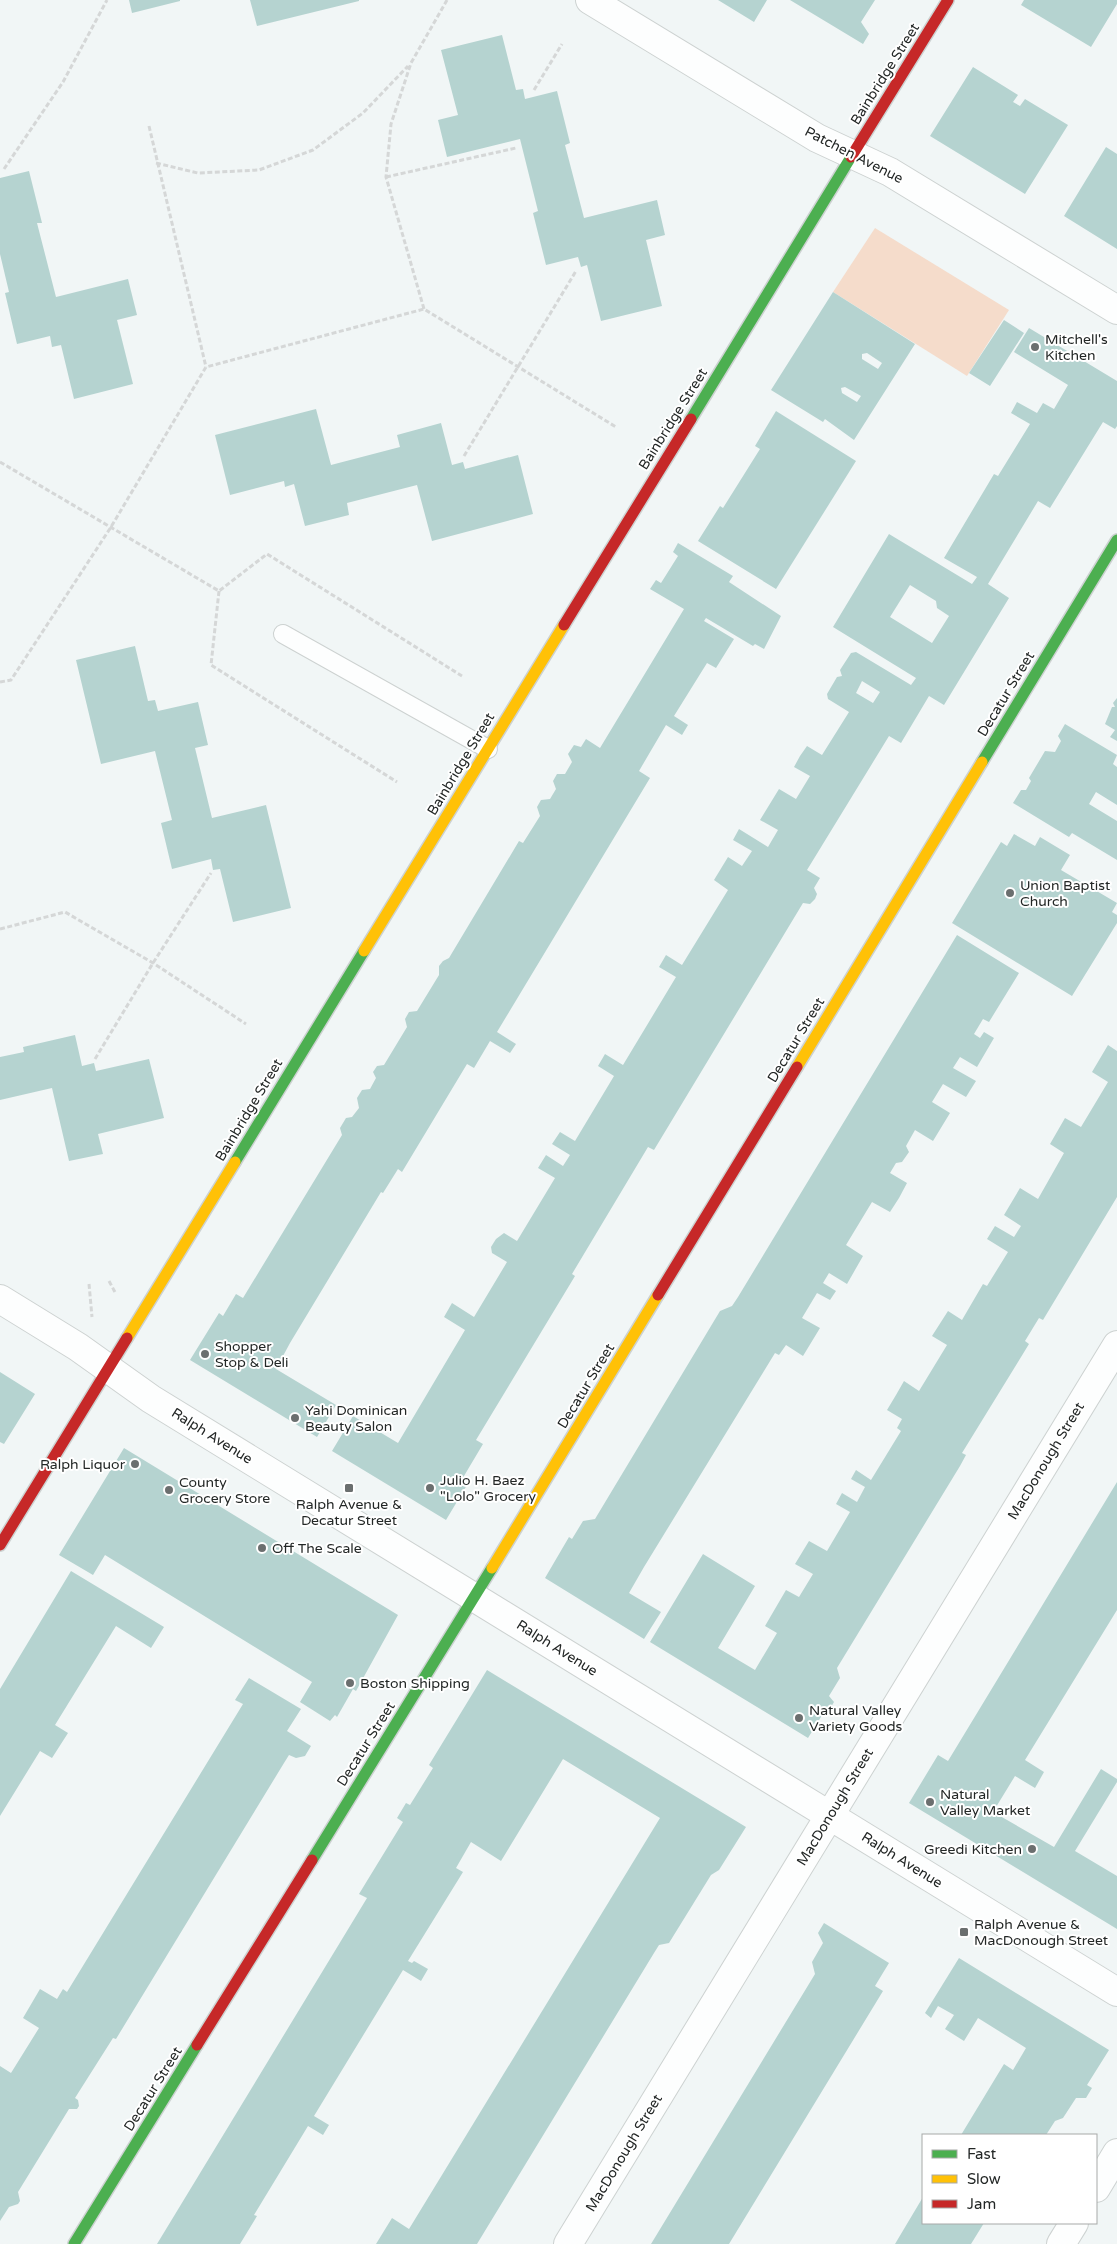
<svg xmlns="http://www.w3.org/2000/svg" width="1117" height="2244" font-family="'Varela Round',sans-serif">
  <style>
    .green { fill: #f5dccb }
    .building { fill: #b5d3d0; fill-rule: evenodd }
    .lines { fill: none; stroke-linecap: round; stroke-linejoin: round }
    .lane-casing { stroke: #cdd2d1; stroke-width: 20 }
    .street-casing { stroke: #cdd2d1; stroke-width: 30 }
    .fast-casing { stroke: #cdd2d1; stroke-width: 14 }
    .slow-casing { stroke: #cdd2d1; stroke-width: 14 }
    .jam-casing { stroke: #cdd2d1; stroke-width: 14 }
    .path { stroke: #d5d7d7; stroke-width: 3; stroke-dasharray: 5 2.5; stroke-linecap: butt }
    .lane { stroke: #fdfefe; stroke-width: 18 }
    .street { stroke: #fdfefe; stroke-width: 28 }
    .fast { stroke: #4caf50; stroke-width: 11 }
    .slow { stroke: #ffc107; stroke-width: 11 }
    .jam { stroke: #c62828; stroke-width: 11 }
    .poi-dot { fill: #6b6f6f; stroke: #fff; stroke-width: 2 }
    .labels { text-anchor: middle; dominant-baseline: central; stroke-width: 4; stroke-linejoin: round; paint-order: stroke }
    .street-label { font-size: 14px; fill: #232726; stroke: #fff }
    .poi-label { font-size: 14px; fill: #232726; stroke: #fff; text-anchor: start }
  </style>
  <rect width="100%" height="100%" fill="#f1f6f6"/>
  <path class="green" d="M 875,228 L 1009,310 L 967,376 L 833,292 Z"/>
  <path class="building" d="M 129,0 L 180,0 L 180,1 L 132,13 Z
    M 250,0 L 359,0 L 359,1 L 257,26 Z
    M 718,0 L 767,0 L 754,22 Z
    M 790,0 L 875,0 L 861,22 L 869,34 L 863,44 Z
    M 1024,0 L 1117,0 L 1117,4 L 1091,47 L 1021,5 Z
    M 502,35 L 516,90 L 523,89 L 525,99 L 557,91 L 570,143 L 565,145 L 584,218 L 657,200 L 665,235 L 646,240 L 662,306 L 601,321 L 587,265 L 581,267 L 578,257 L 546,265 L 533,213 L 538,211 L 520,139 L 447,157 L 438,120 L 458,115 L 441,50 Z
    M 973,67 L 1018,95 L 1013,102 L 1020,106 L 1025,99 L 1068,125 L 1025,194 L 930,136 Z
    M 1106,147 L 1117,154 L 1117,249 L 1064,216 Z
    M 29,171 L 42,223 L 37,223 L 56,297 L 128,279 L 137,315 L 117,320 L 133,384 L 74,399 L 61,345 L 52,347 L 50,336 L 17,344 L 5,293 L 9,292 L 0,254 L 0,178 Z
    M 833,292 L 915,344 L 854,440 L 825,419 L 823,422 L 771,390 ZM 867,353 L 882,363 L 878,369 L 862,359 L 862,354 ZM 845,387 L 861,396 L 857,402 L 842,393 L 841,388 Z
    M 1004,320 L 1024,333 L 990,386 L 969,373 Z
    M 1029,328 L 1117,381 L 1117,426 L 1115,429 L 1103,422 L 1050,508 L 1038,501 L 988,584 L 1009,598 L 944,705 L 929,696 L 901,743 L 889,736 L 867,772 L 807,870 L 820,878 L 814,888 L 817,894 L 815,899 L 810,904 L 803,903 L 654,1150 L 648,1147 L 572,1274 L 575,1276 L 476,1440 L 483,1444 L 461,1481 L 467,1485 L 446,1520 L 332,1451 L 353,1416 L 398,1443 L 465,1330 L 444,1317 L 452,1303 L 474,1317 L 507,1262 L 492,1253 L 491,1247 L 496,1239 L 504,1233 L 517,1241 L 555,1178 L 538,1168 L 546,1155 L 563,1166 L 570,1155 L 552,1144 L 560,1132 L 575,1141 L 614,1076 L 598,1066 L 605,1054 L 623,1065 L 676,977 L 659,967 L 666,955 L 682,965 L 728,890 L 714,880 L 728,857 L 742,866 L 752,851 L 733,840 L 739,829 L 768,847 L 778,830 L 760,820 L 779,789 L 796,799 L 810,776 L 794,767 L 800,756 L 807,746 L 822,755 L 849,712 L 828,699 L 827,694 L 837,677 L 842,676 L 840,670 L 851,653 L 856,652 L 911,685 L 916,678 L 833,627 L 889,534 L 972,584 L 977,577 L 944,558 L 994,474 L 998,476 L 1030,424 L 1011,413 L 1017,402 L 1037,413 L 1043,403 L 1054,409 L 1068,385 L 1014,352 ZM 910,585 L 936,601 L 937,608 L 949,616 L 932,643 L 890,617 ZM 862,681 L 880,692 L 873,703 L 856,693 Z
    M 316,409 L 331,465 L 400,447 L 397,435 L 441,423 L 452,465 L 463,462 L 465,469 L 518,455 L 533,514 L 432,541 L 417,485 L 347,503 L 349,515 L 305,526 L 294,484 L 285,487 L 284,481 L 230,495 L 215,435 Z
    M 776,411 L 856,461 L 776,589 L 698,541 L 720,506 L 723,508 L 760,449 L 755,446 Z
    M 678,543 L 733,576 L 729,582 L 781,616 L 764,649 L 755,644 L 753,646 L 706,618 L 704,621 L 734,639 L 716,668 L 707,663 L 674,716 L 688,725 L 682,735 L 666,725 L 639,771 L 650,778 L 497,1032 L 516,1044 L 510,1053 L 490,1041 L 474,1068 L 467,1064 L 402,1172 L 398,1169 L 383,1193 L 381,1192 L 290,1343 L 276,1369 L 336,1405 L 317,1437 L 190,1360 L 219,1313 L 223,1316 L 236,1294 L 243,1298 L 342,1135 L 340,1128 L 346,1118 L 352,1117 L 359,1108 L 357,1098 L 362,1090 L 370,1089 L 376,1078 L 373,1072 L 377,1066 L 384,1065 L 407,1027 L 405,1019 L 409,1012 L 417,1011 L 439,975 L 439,966 L 443,961 L 449,958 L 519,841 L 523,843 L 540,816 L 537,807 L 541,800 L 550,799 L 556,789 L 553,781 L 557,774 L 565,774 L 572,762 L 568,754 L 574,745 L 581,747 L 586,739 L 600,748 L 684,609 L 650,589 L 656,580 L 661,583 L 678,556 L 673,552 Z
    M 135,646 L 148,701 L 155,700 L 158,711 L 198,702 L 208,745 L 195,748 L 212,818 L 266,805 L 291,908 L 233,922 L 220,869 L 213,870 L 211,859 L 172,869 L 161,823 L 172,820 L 155,751 L 101,764 L 76,660 Z
    M 1117,698 L 1117,741 L 1110,737 L 1115,730 L 1105,724 L 1112,707 L 1115,707 L 1113,703 Z
    M 1065,724 L 1117,755 L 1113,764 L 1117,767 L 1117,805 L 1096,792 L 1089,804 L 1117,821 L 1117,860 L 1072,833 L 1069,837 L 1013,803 L 1021,790 L 1026,790 L 1031,781 L 1029,778 L 1045,751 L 1055,752 L 1061,741 L 1058,736 Z
    M 1014,834 L 1035,846 L 1040,837 L 1070,855 L 1061,870 L 1117,903 L 1112,912 L 1117,915 L 1117,923 L 1072,996 L 952,923 L 1001,842 L 1007,846 Z
    M 957,935 L 1019,973 L 989,1022 L 983,1019 L 974,1034 L 980,1038 L 984,1032 L 994,1038 L 977,1067 L 960,1057 L 953,1068 L 976,1081 L 966,1097 L 943,1084 L 932,1102 L 950,1113 L 933,1141 L 915,1130 L 906,1146 L 909,1152 L 902,1162 L 896,1163 L 890,1173 L 907,1183 L 899,1198 L 890,1212 L 872,1202 L 846,1245 L 863,1256 L 847,1284 L 829,1273 L 823,1283 L 836,1291 L 830,1300 L 817,1293 L 802,1318 L 820,1328 L 803,1356 L 786,1345 L 779,1355 L 775,1353 L 644,1567 L 629,1593 L 661,1612 L 644,1639 L 545,1578 L 569,1537 L 572,1539 L 583,1521 L 595,1519 L 720,1311 L 732,1306 L 738,1297 Z
    M 75,1035 L 82,1066 L 94,1063 L 96,1071 L 149,1059 L 164,1118 L 98,1134 L 103,1154 L 69,1161 L 52,1088 L 0,1100 L 0,1057 L 24,1052 L 23,1047 Z
    M 1108,1045 L 1117,1051 L 1117,1197 L 1043,1320 L 1039,1318 L 1025,1341 L 1029,1344 L 962,1453 L 966,1455 L 960,1466 L 837,1668 L 840,1678 L 829,1696 L 834,1702 L 827,1714 L 824,1712 L 808,1738 L 650,1642 L 703,1554 L 755,1586 L 718,1648 L 755,1670 L 777,1633 L 765,1626 L 786,1590 L 799,1597 L 813,1574 L 795,1564 L 809,1541 L 827,1551 L 850,1512 L 836,1504 L 842,1493 L 857,1502 L 865,1487 L 851,1479 L 856,1470 L 871,1480 L 901,1431 L 897,1428 L 902,1419 L 887,1410 L 896,1395 L 904,1381 L 919,1391 L 947,1345 L 932,1336 L 948,1311 L 962,1320 L 983,1284 L 987,1286 L 1008,1252 L 987,1239 L 995,1226 L 1014,1237 L 1021,1226 L 1004,1215 L 1020,1188 L 1038,1199 L 1064,1153 L 1050,1144 L 1065,1118 L 1081,1127 L 1108,1082 L 1092,1072 Z
    M 0,1372 L 35,1394 L 4,1444 L 0,1442 Z
    M 124,1448 L 398,1615 L 356,1691 L 353,1689 L 337,1717 L 335,1715 L 330,1721 L 300,1702 L 312,1682 L 105,1555 L 93,1575 L 59,1555 Z
    M 1117,1482 L 1117,1610 L 1025,1760 L 1044,1772 L 1035,1788 L 1015,1776 L 993,1812 L 1054,1847 L 1101,1769 L 1117,1779 L 1117,1782 L 1075,1851 L 1117,1876 L 1117,1929 L 909,1803 L 938,1755 L 948,1761 Z
    M 71,1571 L 164,1627 L 151,1648 L 116,1626 L 55,1725 L 68,1733 L 52,1758 L 40,1751 L 0,1816 L 0,1689 Z
    M 487,1670 L 746,1827 L 719,1870 L 711,1875 L 669,1943 L 659,1945 L 654,1953 L 477,2244 L 376,2244 L 392,2218 L 409,2229 L 660,1818 L 563,1759 L 501,1861 L 471,1842 L 456,1868 L 463,1872 L 408,1961 L 412,1963 L 414,1961 L 428,1969 L 421,1981 L 403,1970 L 314,2116 L 329,2125 L 323,2135 L 308,2126 L 254,2215 L 257,2216 L 240,2244 L 157,2244 L 367,1898 L 359,1894 L 403,1822 L 397,1818 L 406,1803 L 410,1805 L 433,1768 L 429,1765 Z
    M 249,1678 L 301,1709 L 287,1731 L 311,1746 L 305,1756 L 296,1758 L 289,1755 L 284,1763 L 116,2039 L 113,2038 L 75,2098 L 78,2100 L 79,2106 L 77,2109 L 69,2109 L 18,2192 L 20,2201 L 18,2204 L 9,2207 L 0,2221 L 0,2066 L 11,2073 L 39,2028 L 23,2018 L 40,1989 L 57,1999 L 63,1989 L 67,1992 L 243,1704 L 235,1700 Z
    M 824,1923 L 889,1963 L 875,1986 L 883,1991 L 729,2244 L 651,2244 L 815,1974 L 812,1962 L 823,1943 L 818,1933 Z
    M 959,1958 L 1109,2050 L 1087,2085 L 1092,2088 L 1086,2098 L 1076,2098 L 1063,2118 L 1055,2121 L 1046,2135 L 961,2135 L 1004,2064 L 1013,2070 L 1026,2048 L 978,2018 L 964,2041 L 945,2029 L 954,2015 L 938,2006 L 931,2018 L 925,2013 Z
    M 923,2197 L 923,2223 L 984,2223 L 971,2244 L 895,2244 Z"/>
  <g class="lines">
    <defs>
      <path id="lane" d="M 283,634 L 488,749"/>
      <path id="street" d="M 590,0 L 817,138 L 890,172 L 1117,310
        M 0,1299 L 78,1347 L 151,1399 L 1117,1992
        M 1096,2188 L 1117,2153
        M 568,2244 L 1117,1345
        M 1061,2244 L 1074,2223"/>
      <path id="fast" d="M 691,419 L 851,157
        M 982,762 L 1117,540
        M 235,1162 L 364,951
        M 312,1860 L 492,1568
        M 74,2244 L 197,2045"/>
      <path id="slow" d="M 364,951 L 564,625
        M 797,1067 L 982,762
        M 127,1338 L 235,1162
        M 492,1568 L 658,1295"/>
      <path id="jam" d="M 851,157 L 948,0
        M 564,625 L 691,419
        M 658,1295 L 797,1067
        M 0,1545 L 127,1338
        M 197,2045 L 312,1860"/>
    </defs>
    <use href="#lane" class="lane-casing"/>
    <use href="#street" class="street-casing"/>
    <use href="#fast" class="fast-casing"/>
    <use href="#slow" class="slow-casing"/>
    <use href="#jam" class="jam-casing"/>
    <path class="path" d="M 534,90 L 562,44
      M 149,126 L 206,367
      M 156,163 L 198,173 L 259,170 L 313,150 L 363,113 L 408,66
      M 4,169 L 63,82 L 107,0
      M 386,177 L 516,148
      M 424,309 L 386,177 L 391,124 L 411,63 L 447,0
      M 464,456 L 576,271
      M 0,462 L 219,591 L 267,554 L 462,676
      M 219,591 L 211,665 L 397,782
      M 0,682 L 11,680 L 111,527 L 206,367 L 424,309 L 616,427
      M 0,929 L 65,912 L 153,963 L 246,1024
      M 95,1059 L 153,963 L 211,873
      M 109,1281 L 116,1294
      M 89,1284 L 92,1317"/>
    <use href="#lane" class="lane"/>
    <use href="#street" class="street"/>
    <use href="#fast" class="fast"/>
    <use href="#slow" class="slow"/>
    <use href="#jam" class="jam"/>
  </g>
  <g class="poi-dot">
    <circle cx="1035" cy="347" r="5"/>
    <circle cx="1010" cy="893" r="5"/>
    <circle cx="205" cy="1354" r="5"/>
    <circle cx="295" cy="1418" r="5"/>
    <circle cx="135" cy="1464" r="5"/>
    <rect x="344" y="1483" width="10" height="10" rx="2.5"/>
    <circle cx="430" cy="1488" r="5"/>
    <circle cx="169" cy="1490" r="5"/>
    <circle cx="262" cy="1548" r="5"/>
    <circle cx="350" cy="1683" r="5"/>
    <circle cx="799" cy="1718" r="5"/>
    <circle cx="930" cy="1802" r="5"/>
    <circle cx="1032" cy="1849" r="5"/>
    <rect x="959" y="1927" width="10" height="10" rx="2.5"/>
  </g>
  <g class="labels">
    <g class="street-label">
      <text transform="translate(885 74) rotate(-58)">Bainbridge Street</text>
      <text transform="translate(854 155) rotate(27)">Patchen Avenue</text>
      <text transform="translate(673 419) rotate(-58)">Bainbridge Street</text>
      <text transform="translate(1006 694) rotate(-59)">Decatur Street</text>
      <text transform="translate(461 764) rotate(-59)">Bainbridge Street</text>
      <text transform="translate(796 1040) rotate(-59)">Decatur Street</text>
      <text transform="translate(249 1110) rotate(-59)">Bainbridge Street</text>
      <text transform="translate(586 1386) rotate(-59)">Decatur Street</text>
      <text transform="translate(212 1436) rotate(32)">Ralph Avenue</text>
      <text transform="translate(1046 1461) rotate(-59)">MacDonough Street</text>
      <text transform="translate(557 1648) rotate(32)">Ralph Avenue</text>
      <text transform="translate(366 1744) rotate(-58)">Decatur Street</text>
      <text transform="translate(835 1807) rotate(-59)">MacDonough Street</text>
      <text transform="translate(902 1860) rotate(32)">Ralph Avenue</text>
      <text transform="translate(153 2089) rotate(-58)">Decatur Street</text>
      <text transform="translate(624 2153) rotate(-59)">MacDonough Street</text>
    </g>
    <g class="poi-label">
      <text x="1045" y="339">Mitchell's<tspan x="1045" dy="16">Kitchen</tspan></text>
      <text x="1020" y="885">Union Baptist<tspan x="1020" dy="16">Church</tspan></text>
      <text x="215" y="1346">Shopper<tspan x="215" dy="16">Stop &amp; Deli</tspan></text>
      <text x="305" y="1410">Yahi Dominican<tspan x="305" dy="16">Beauty Salon</tspan></text>
      <text x="125" y="1464" text-anchor="end">Ralph Liquor</text>
      <text x="440" y="1480">Julio H. Baez<tspan x="440" dy="16">"Lolo" Grocery</tspan></text>
      <text x="179" y="1482">County<tspan x="179" dy="16">Grocery Store</tspan></text>
      <text x="349" y="1504" text-anchor="middle">Ralph Avenue &amp;<tspan x="349" dy="16">Decatur Street</tspan></text>
      <text x="272" y="1548">Off The Scale</text>
      <text x="360" y="1683">Boston Shipping</text>
      <text x="809" y="1710">Natural Valley<tspan x="809" dy="16">Variety Goods</tspan></text>
      <text x="940" y="1794">Natural<tspan x="940" dy="16">Valley Market</tspan></text>
      <text x="1022" y="1849" text-anchor="end">Greedi Kitchen</text>
      <text x="974" y="1924">Ralph Avenue &amp;<tspan x="974" dy="16">MacDonough Street</tspan></text>
    </g>
  </g>
  <rect x="922" y="2134" width="175" height="90" fill="#ffffff" stroke="#a7a9a8"/>
  <rect x="932" y="2150" width="25" height="8" fill="#4caf50" stroke="#a7a9a8"/>
  <text x="967" y="2159" font-size="15" fill="#232726">Fast</text>
  <rect x="932" y="2175" width="25" height="8" fill="#ffc107" stroke="#a7a9a8"/>
  <text x="967" y="2184" font-size="15" fill="#232726">Slow</text>
  <rect x="932" y="2200" width="25" height="8" fill="#c62828" stroke="#a7a9a8"/>
  <text x="967" y="2209" font-size="15" fill="#232726">Jam</text>
</svg>
